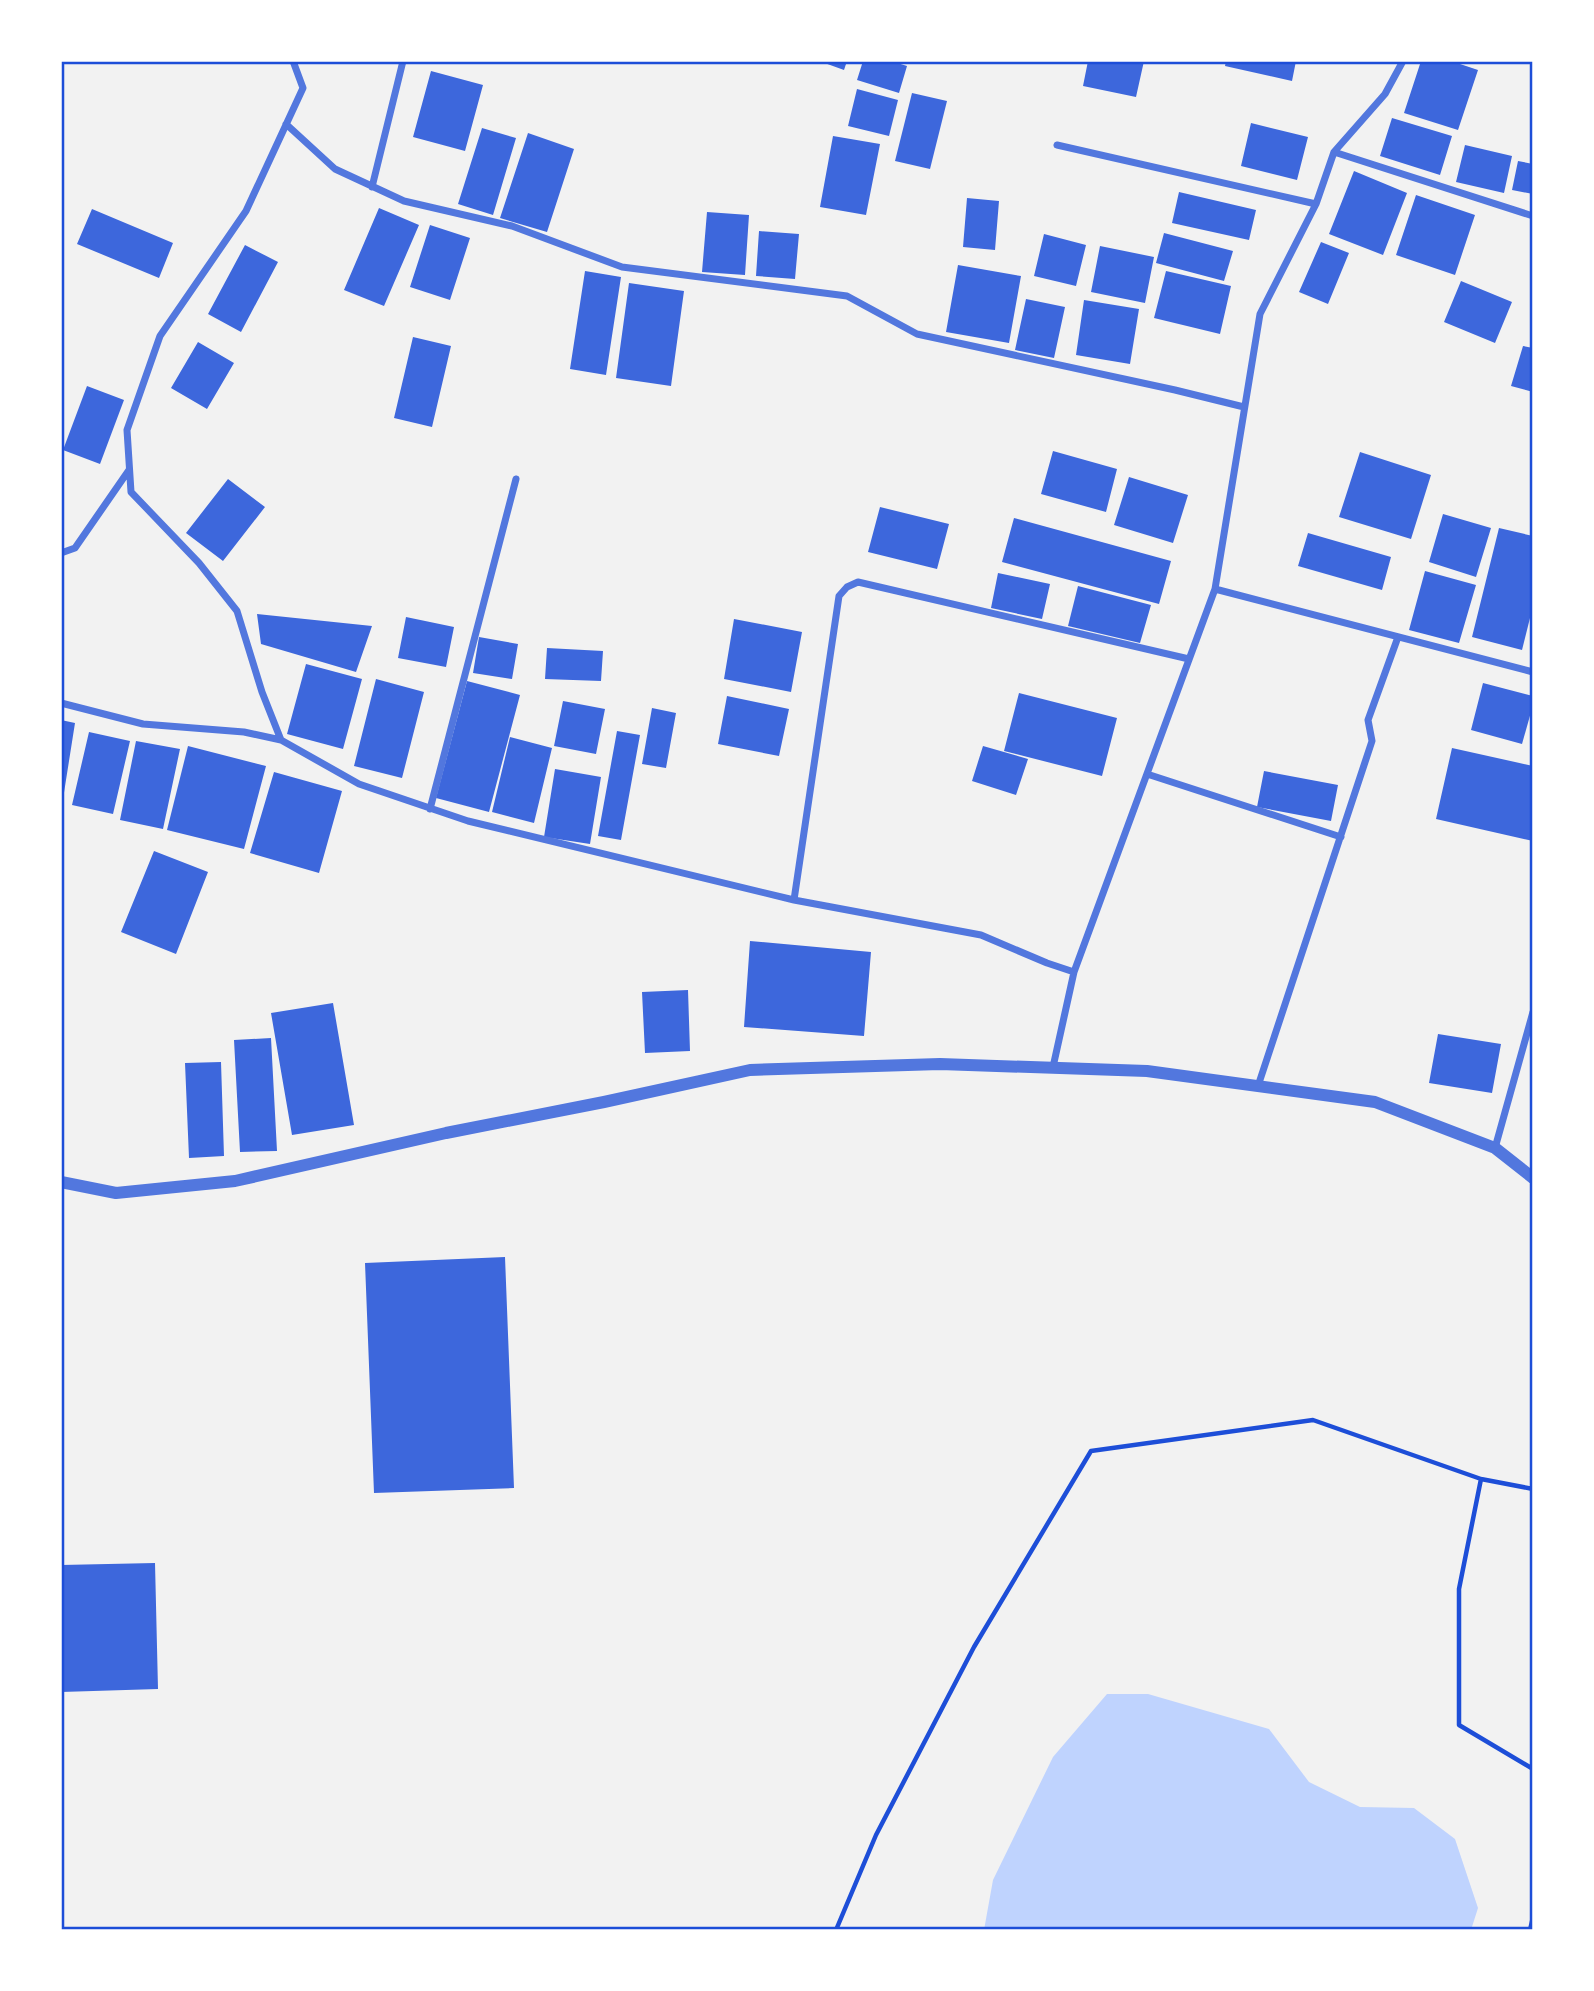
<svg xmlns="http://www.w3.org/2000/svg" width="1594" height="1991" font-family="Spectral,serif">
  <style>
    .water { fill: #bfd3fe }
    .building { fill: #3d67dc }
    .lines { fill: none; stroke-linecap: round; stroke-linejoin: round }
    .path { stroke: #1d4ed8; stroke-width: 4.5 }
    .minor { stroke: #5277de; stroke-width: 7 }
    .tertiary { stroke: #5277de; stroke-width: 12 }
    .neatline { fill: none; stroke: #1d4ed8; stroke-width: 2.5 }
  </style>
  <rect width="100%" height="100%" fill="#f2f2f2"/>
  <path class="water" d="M 1107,1694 L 1148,1694 L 1269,1729 L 1309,1782 L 1360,1807 L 1414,1808 L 1455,1839 L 1478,1908 L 1471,1930 L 984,1930 L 993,1880 L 1053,1757 Z"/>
  <path class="building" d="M 819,61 L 847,61 L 844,70 Z
    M 863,61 L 891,61 L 907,66 L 899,93 L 857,80 Z
    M 1088,61 L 1144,61 L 1136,97 L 1083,86 Z
    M 1226,61 L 1296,61 L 1292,81 L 1225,66 Z
    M 1421,61 L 1451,61 L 1478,70 L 1458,130 L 1404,113 Z
    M 431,71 L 483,85 L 465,151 L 413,137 Z
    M 857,89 L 898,100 L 889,136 L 848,126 Z
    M 912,93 L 947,101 L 930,169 L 895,161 Z
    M 1392,118 L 1452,136 L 1440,175 L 1380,156 Z
    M 1251,123 L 1308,137 L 1297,180 L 1241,166 Z
    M 482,128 L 516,138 L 493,215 L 458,204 Z
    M 528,133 L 574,149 L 547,232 L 500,218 Z
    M 833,136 L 880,144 L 866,215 L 820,207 Z
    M 1465,145 L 1512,156 L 1504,193 L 1456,182 Z
    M 1518,161 L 1533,164 L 1533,194 L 1512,190 Z
    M 1354,171 L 1407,193 L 1383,255 L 1329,234 Z
    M 1179,192 L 1256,210 L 1249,240 L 1172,223 Z
    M 1416,195 L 1475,215 L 1455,275 L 1396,255 Z
    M 967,198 L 999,201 L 995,250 L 963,247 Z
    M 379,208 L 419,225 L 384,306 L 344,290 Z
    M 92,209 L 173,243 L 159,278 L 77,244 Z
    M 707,212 L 749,215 L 745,275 L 702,272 Z
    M 430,225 L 470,238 L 450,300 L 410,287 Z
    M 759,231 L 799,234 L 795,279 L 756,276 Z
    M 1164,233 L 1233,251 L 1224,281 L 1156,263 Z
    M 1044,234 L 1086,245 L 1076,286 L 1034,276 Z
    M 1321,242 L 1349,253 L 1328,304 L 1299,292 Z
    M 245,245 L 278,262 L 241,332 L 208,314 Z
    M 1100,246 L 1154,257 L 1145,303 L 1091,292 Z
    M 958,265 L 1021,276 L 1009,343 L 946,332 Z
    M 585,271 L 621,277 L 606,375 L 570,369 Z
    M 1166,271 L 1231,286 L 1220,334 L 1154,318 Z
    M 1461,281 L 1512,302 L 1495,343 L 1444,322 Z
    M 629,283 L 684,291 L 671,386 L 616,378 Z
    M 1026,299 L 1065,307 L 1054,358 L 1015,350 Z
    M 1084,300 L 1139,309 L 1130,364 L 1076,355 Z
    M 413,337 L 451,346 L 432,427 L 394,418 Z
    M 198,342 L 234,363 L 207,409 L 171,388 Z
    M 1523,346 L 1533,348 L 1533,392 L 1511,386 Z
    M 87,386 L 124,400 L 100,464 L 63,450 Z
    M 1053,451 L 1117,469 L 1106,512 L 1041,494 Z
    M 1360,452 L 1431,475 L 1411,539 L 1339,517 Z
    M 1129,477 L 1188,495 L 1173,543 L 1114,525 Z
    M 228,479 L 265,507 L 223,561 L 186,533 Z
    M 880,507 L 949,524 L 937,569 L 868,552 Z
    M 1443,514 L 1491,528 L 1476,577 L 1429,562 Z
    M 1014,518 L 1171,561 L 1159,604 L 1002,562 Z
    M 1499,528 L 1533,536 L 1533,606 L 1522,650 L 1472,637 Z
    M 1308,533 L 1391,557 L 1382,590 L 1298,566 Z
    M 1425,571 L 1476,585 L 1459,643 L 1409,630 Z
    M 998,573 L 1050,584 L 1042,619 L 991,608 Z
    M 1078,586 L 1151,605 L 1140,643 L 1068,626 Z
    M 257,614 L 372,626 L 356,672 L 261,644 Z
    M 406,617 L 454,627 L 446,667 L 398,658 Z
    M 734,619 L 802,632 L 791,692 L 724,679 Z
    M 479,637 L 518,644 L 512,679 L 473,673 Z
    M 547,648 L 603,651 L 601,681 L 545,679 Z
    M 306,664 L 362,679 L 343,749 L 287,734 Z
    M 376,679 L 424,692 L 402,778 L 354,766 Z
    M 467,681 L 520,695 L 489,812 L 436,798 Z
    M 1483,683 L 1533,696 L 1533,705 L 1522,744 L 1471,730 Z
    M 1019,693 L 1117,718 L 1102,776 L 1004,751 Z
    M 727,696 L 789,709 L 779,756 L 718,744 Z
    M 563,701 L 605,709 L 596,754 L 554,746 Z
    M 652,708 L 676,713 L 666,768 L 642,764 Z
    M 61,720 L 75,723 L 63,799 L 61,799 Z
    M 617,731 L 640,735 L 621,840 L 598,836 Z
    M 89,732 L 130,741 L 113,814 L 72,805 Z
    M 510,737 L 552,748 L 534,823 L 492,812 Z
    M 136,741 L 180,749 L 163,829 L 120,820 Z
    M 188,746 L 266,766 L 244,849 L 167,830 Z
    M 983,746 L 1028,759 L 1016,795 L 972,781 Z
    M 1452,748 L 1533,766 L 1533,841 L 1436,819 Z
    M 555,769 L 601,777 L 590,844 L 544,837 Z
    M 1264,771 L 1338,785 L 1331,821 L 1257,807 Z
    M 274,772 L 342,791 L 319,873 L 250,853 Z
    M 154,851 L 208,872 L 176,954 L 121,932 Z
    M 750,941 L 871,952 L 864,1036 L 744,1027 Z
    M 688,990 L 690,1051 L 645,1053 L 642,992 Z
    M 333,1003 L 354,1125 L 292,1135 L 271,1013 Z
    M 1438,1034 L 1501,1044 L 1492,1093 L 1429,1083 Z
    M 271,1038 L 277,1151 L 240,1152 L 234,1040 Z
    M 221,1062 L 224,1156 L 189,1158 L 185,1063 Z
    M 505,1257 L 514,1488 L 374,1493 L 365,1263 Z
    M 155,1563 L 158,1689 L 61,1692 L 61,1565 Z"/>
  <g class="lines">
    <path class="path" d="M 1481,1479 L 1459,1589 L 1459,1725 L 1533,1769
      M 836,1930 L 876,1835 L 974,1647 L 1091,1451 L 1313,1420 L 1481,1479 L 1533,1489
      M 1530,1930 L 1533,1917"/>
    <path class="minor" d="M 293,61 L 303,88 L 246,211 L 160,336 L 127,430 L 131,492 L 199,563 L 237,611 L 262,692 L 281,740 L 359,784 L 468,821 L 794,900 L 981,935 L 1047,963 L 1074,972
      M 286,124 L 335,169 L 404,201 L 512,226 L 622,267 L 847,296 L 917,334 L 1175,390 L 1244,407
      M 1057,145 L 1316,204
      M 1334,152 L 1533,216
      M 372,187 L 403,61
      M 61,553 L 75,548 L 129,470
      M 1215,589 L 1533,672
      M 61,703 L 143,724 L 244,732 L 281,740
      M 1147,774 L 1341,837
      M 430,809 L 516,479
      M 794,900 L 839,596 L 847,587 L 858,582 L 1189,659
      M 1053,1067 L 1074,972 L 1215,589 L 1260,314 L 1316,204 L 1334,152 L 1385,94 L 1403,61
      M 1258,1086 L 1372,741 L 1368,720 L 1398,637
      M 1495,1148 L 1533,1012"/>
    <path class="tertiary" d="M 61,1182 L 116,1193 L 235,1181 L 446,1133 L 604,1102 L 750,1070 L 940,1064 L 1147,1071 L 1375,1102 L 1495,1148 L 1533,1178"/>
  </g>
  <rect width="1594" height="1991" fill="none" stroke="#ffffff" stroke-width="126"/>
  <rect x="63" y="63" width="1468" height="1865" class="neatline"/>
</svg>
